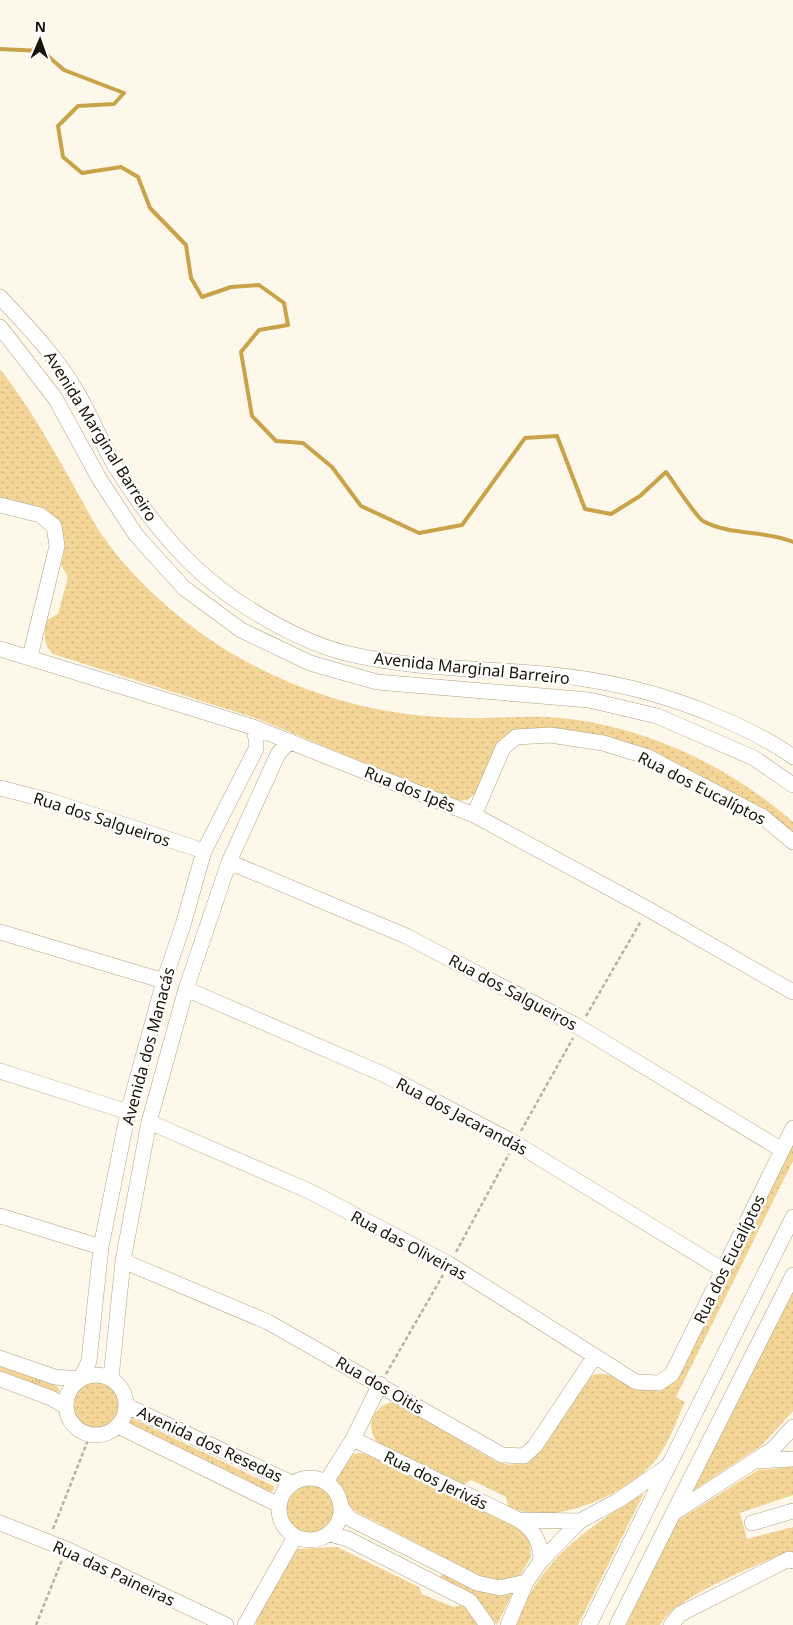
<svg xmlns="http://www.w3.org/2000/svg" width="793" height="1625" font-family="'Noto Sans',sans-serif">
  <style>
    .grass { fill: url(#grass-tufts) }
    .park { fill: url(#park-dots) }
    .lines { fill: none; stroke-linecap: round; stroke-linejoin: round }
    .stream { stroke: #c9a34a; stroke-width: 4 }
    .minor-casing { stroke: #b1a384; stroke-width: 16 }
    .path { stroke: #b7b2a5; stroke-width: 2.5; stroke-dasharray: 4 2.5; stroke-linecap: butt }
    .minor { stroke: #fff; stroke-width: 15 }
    .labels { text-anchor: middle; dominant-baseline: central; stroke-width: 5; stroke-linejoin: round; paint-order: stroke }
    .street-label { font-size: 16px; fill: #191408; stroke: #fff }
  </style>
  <defs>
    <pattern id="grass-tufts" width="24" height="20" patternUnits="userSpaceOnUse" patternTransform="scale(1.25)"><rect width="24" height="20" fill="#f3d697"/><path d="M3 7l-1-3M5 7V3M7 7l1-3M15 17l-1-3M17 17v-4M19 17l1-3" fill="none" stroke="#d0b781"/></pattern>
    <pattern id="park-dots" width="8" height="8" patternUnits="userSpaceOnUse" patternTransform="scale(1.25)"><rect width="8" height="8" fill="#f3d697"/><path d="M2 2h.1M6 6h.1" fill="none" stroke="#d0b781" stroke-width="1.8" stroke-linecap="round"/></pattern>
  </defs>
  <rect width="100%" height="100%" fill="#fef8eb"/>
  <path class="grass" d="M 0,1365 L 57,1386 L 60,1391 L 57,1394 L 0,1373 Z"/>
  <path class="park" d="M 0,369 C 29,406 52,447 75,488 C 84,504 92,520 102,535 C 128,573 165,607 202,634 C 278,688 370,717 463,718 C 499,719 534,714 570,719 C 653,730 730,767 793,822 L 793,836 L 651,752 L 548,728 L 521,730 L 476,793 L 467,800 L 457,801 L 258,719 L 53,654 C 42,644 44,633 47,620 L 58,614 L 68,577 L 61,565 C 64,552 66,542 61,528 L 0,500 Z
    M 793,1139 L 793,1161 L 676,1397 L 685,1402 C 677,1419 670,1441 658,1457 C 635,1489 566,1522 525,1512 C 519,1511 513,1508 508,1506 L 506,1497 L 471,1480 L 463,1485 L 379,1444 C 363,1427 373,1404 395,1402 L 495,1461 L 509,1465 L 524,1463 L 587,1378 C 611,1363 630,1394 655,1390 Z
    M 793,1287 L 793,1411 L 761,1446 L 692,1491 Z
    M72 1405a24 24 0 1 1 48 0a24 24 0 1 1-48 0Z
    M 132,1418 L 274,1486 L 274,1490 L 270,1492 L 131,1426 L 129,1421 Z
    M 359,1453 L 368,1454 L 523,1531 L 530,1542 L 531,1557 L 520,1575 L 509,1581 L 488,1580 L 349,1508 L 344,1491 L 333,1479 L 350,1455 Z
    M 793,1467 L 793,1495 L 740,1513 L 747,1539 L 793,1527 L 793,1556 L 779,1555 C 748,1570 677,1596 660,1625 L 626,1625 L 677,1521 L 758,1470 Z
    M285 1509a25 25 0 1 1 50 0a25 25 0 1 1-50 0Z
    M 644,1493 L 578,1625 L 515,1625 C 541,1559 585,1529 644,1493 Z
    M 337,1547 L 419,1587 L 422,1594 L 453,1607 L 464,1605 L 480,1625 L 256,1625 L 256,1617 L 297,1549 Z
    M 443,1573 L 500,1595 L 512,1594 L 497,1625 L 478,1603 L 440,1577 Z"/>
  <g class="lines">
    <path class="stream" d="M 0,49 L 42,51 L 64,70 L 124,93 L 114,104 L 78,106 L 58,126 L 63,157 L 82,173 L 121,167 L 138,177 L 150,208 L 186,245 L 191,278 L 202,297 L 231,287 L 259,285 L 284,303 L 288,325 L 259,330 L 241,352 L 252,416 L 276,441 L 303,443 L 332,467 L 361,506 L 419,533 L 462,525 L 525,438 L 557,436 L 585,509 L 611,514 L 640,496 L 666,472 C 673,481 696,517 703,521 C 730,536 765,530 793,542"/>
    <defs>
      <path id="minor" d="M 0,297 C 28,327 56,356 77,392 C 91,416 101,442 115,466 C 150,522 191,573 248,608 C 278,627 310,644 345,653 C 411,669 478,668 545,674 C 606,680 659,692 716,716 C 742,727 770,740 793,757
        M 0,327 L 55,398 L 100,480 L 136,535 L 184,588 L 241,630 L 310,663 L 377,682 L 589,700 L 657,716 L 754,758 L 793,785
        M 0,505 L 40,515 L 54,526 L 57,546 L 30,657
        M 0,649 L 253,727 L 474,815 L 648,909 L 793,992
        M 0,788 L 51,801 L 204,851
        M 474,815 L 503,748 L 516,737 L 550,735 L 603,743 L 648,757 L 763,817 L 793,842
        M 229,862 L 406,936 L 579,1027 L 782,1150
        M 0,932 L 164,981
        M 186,989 L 385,1075 L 515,1143 L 723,1270
        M 0,1071 L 128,1112
        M 149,1122 L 309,1191 L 449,1264 L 636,1382 L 659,1383 L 672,1374 L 793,1128
        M 0,1216 L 101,1247
        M 123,1261 L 268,1322 L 502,1455 L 524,1456 L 535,1446 L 595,1356
        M 0,1358 L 55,1377 L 80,1379
        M66 1405a30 30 0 1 1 60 0a30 30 0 1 1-60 0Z
        M 81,1378 L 89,1361 L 101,1247 L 128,1112 L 164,981 L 183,925 L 204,851 L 256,749 L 256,738 L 253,727
        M 111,1378 L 123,1261 L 149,1122 L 186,989 L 229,862 L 278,754 L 290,741
        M 0,1379 L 51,1398 L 65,1406
        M 127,1406 L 292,1483
        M 118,1426 L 279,1505
        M 353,1439 L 519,1520 C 534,1530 541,1542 541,1561
        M 757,1461 L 793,1459
        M279 1509a31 31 0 1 1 62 0a31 31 0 1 1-62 0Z
        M 326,1482 L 353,1439 L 380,1384
        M 342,1508 L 349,1518 L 477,1583 L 500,1588 L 526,1582
        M 675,1512 L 773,1449 L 793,1427
        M 519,1520 L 580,1521
        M 0,1523 L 66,1549 L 226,1625
        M 752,1523 L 793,1511
        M 330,1534 L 348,1539 L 470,1601 L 487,1625
        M 245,1625 L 295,1537
        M 508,1625 L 526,1582 L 541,1561 L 580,1521 L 619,1500 L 665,1468
        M 589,1625 L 793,1217
        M 617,1625 L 793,1275
        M 671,1625 L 680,1614 L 789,1559 L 793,1561"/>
    </defs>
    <use href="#minor" class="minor-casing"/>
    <path class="path" d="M 586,1016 L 641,921
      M 521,1131 L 573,1038
      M 456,1252 L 509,1154
      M 386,1374 L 443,1275
      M 53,1529 L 90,1435
      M 36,1625 L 62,1560"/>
    <use href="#minor" class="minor"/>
  </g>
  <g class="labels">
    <g class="street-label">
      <text transform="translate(101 436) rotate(58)">Avenida Marginal Barreiro</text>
      <text transform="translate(472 668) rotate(6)">Avenida Marginal Barreiro</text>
      <text transform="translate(702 788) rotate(27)">Rua dos Eucalíptos</text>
      <text transform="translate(410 789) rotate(22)">Rua dos Ipês</text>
      <text transform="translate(102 819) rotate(18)">Rua dos Salgueiros</text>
      <text transform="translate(513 992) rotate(28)">Rua dos Salgueiros</text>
      <text transform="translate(148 1046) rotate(-75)">Avenida dos Manacás</text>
      <text transform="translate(462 1116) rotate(28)">Rua dos Jacarandás</text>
      <text transform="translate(409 1245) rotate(28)">Rua das Oliveiras</text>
      <text transform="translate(729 1259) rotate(-64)">Rua dos Eucalíptos</text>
      <text transform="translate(380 1385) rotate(30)">Rua dos Oitis</text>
      <text transform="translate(210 1444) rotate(25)">Avenida dos Resedas</text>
      <text transform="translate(436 1480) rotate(26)">Rua dos Jerivás</text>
      <text transform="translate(114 1573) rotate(25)">Rua das Paineiras</text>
    </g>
  </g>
  <g transform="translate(40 40) rotate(2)" stroke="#ffffff" stroke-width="4" paint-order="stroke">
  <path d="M0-4L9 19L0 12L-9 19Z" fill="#191408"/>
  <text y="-8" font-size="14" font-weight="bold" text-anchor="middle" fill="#191408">N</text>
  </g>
</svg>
